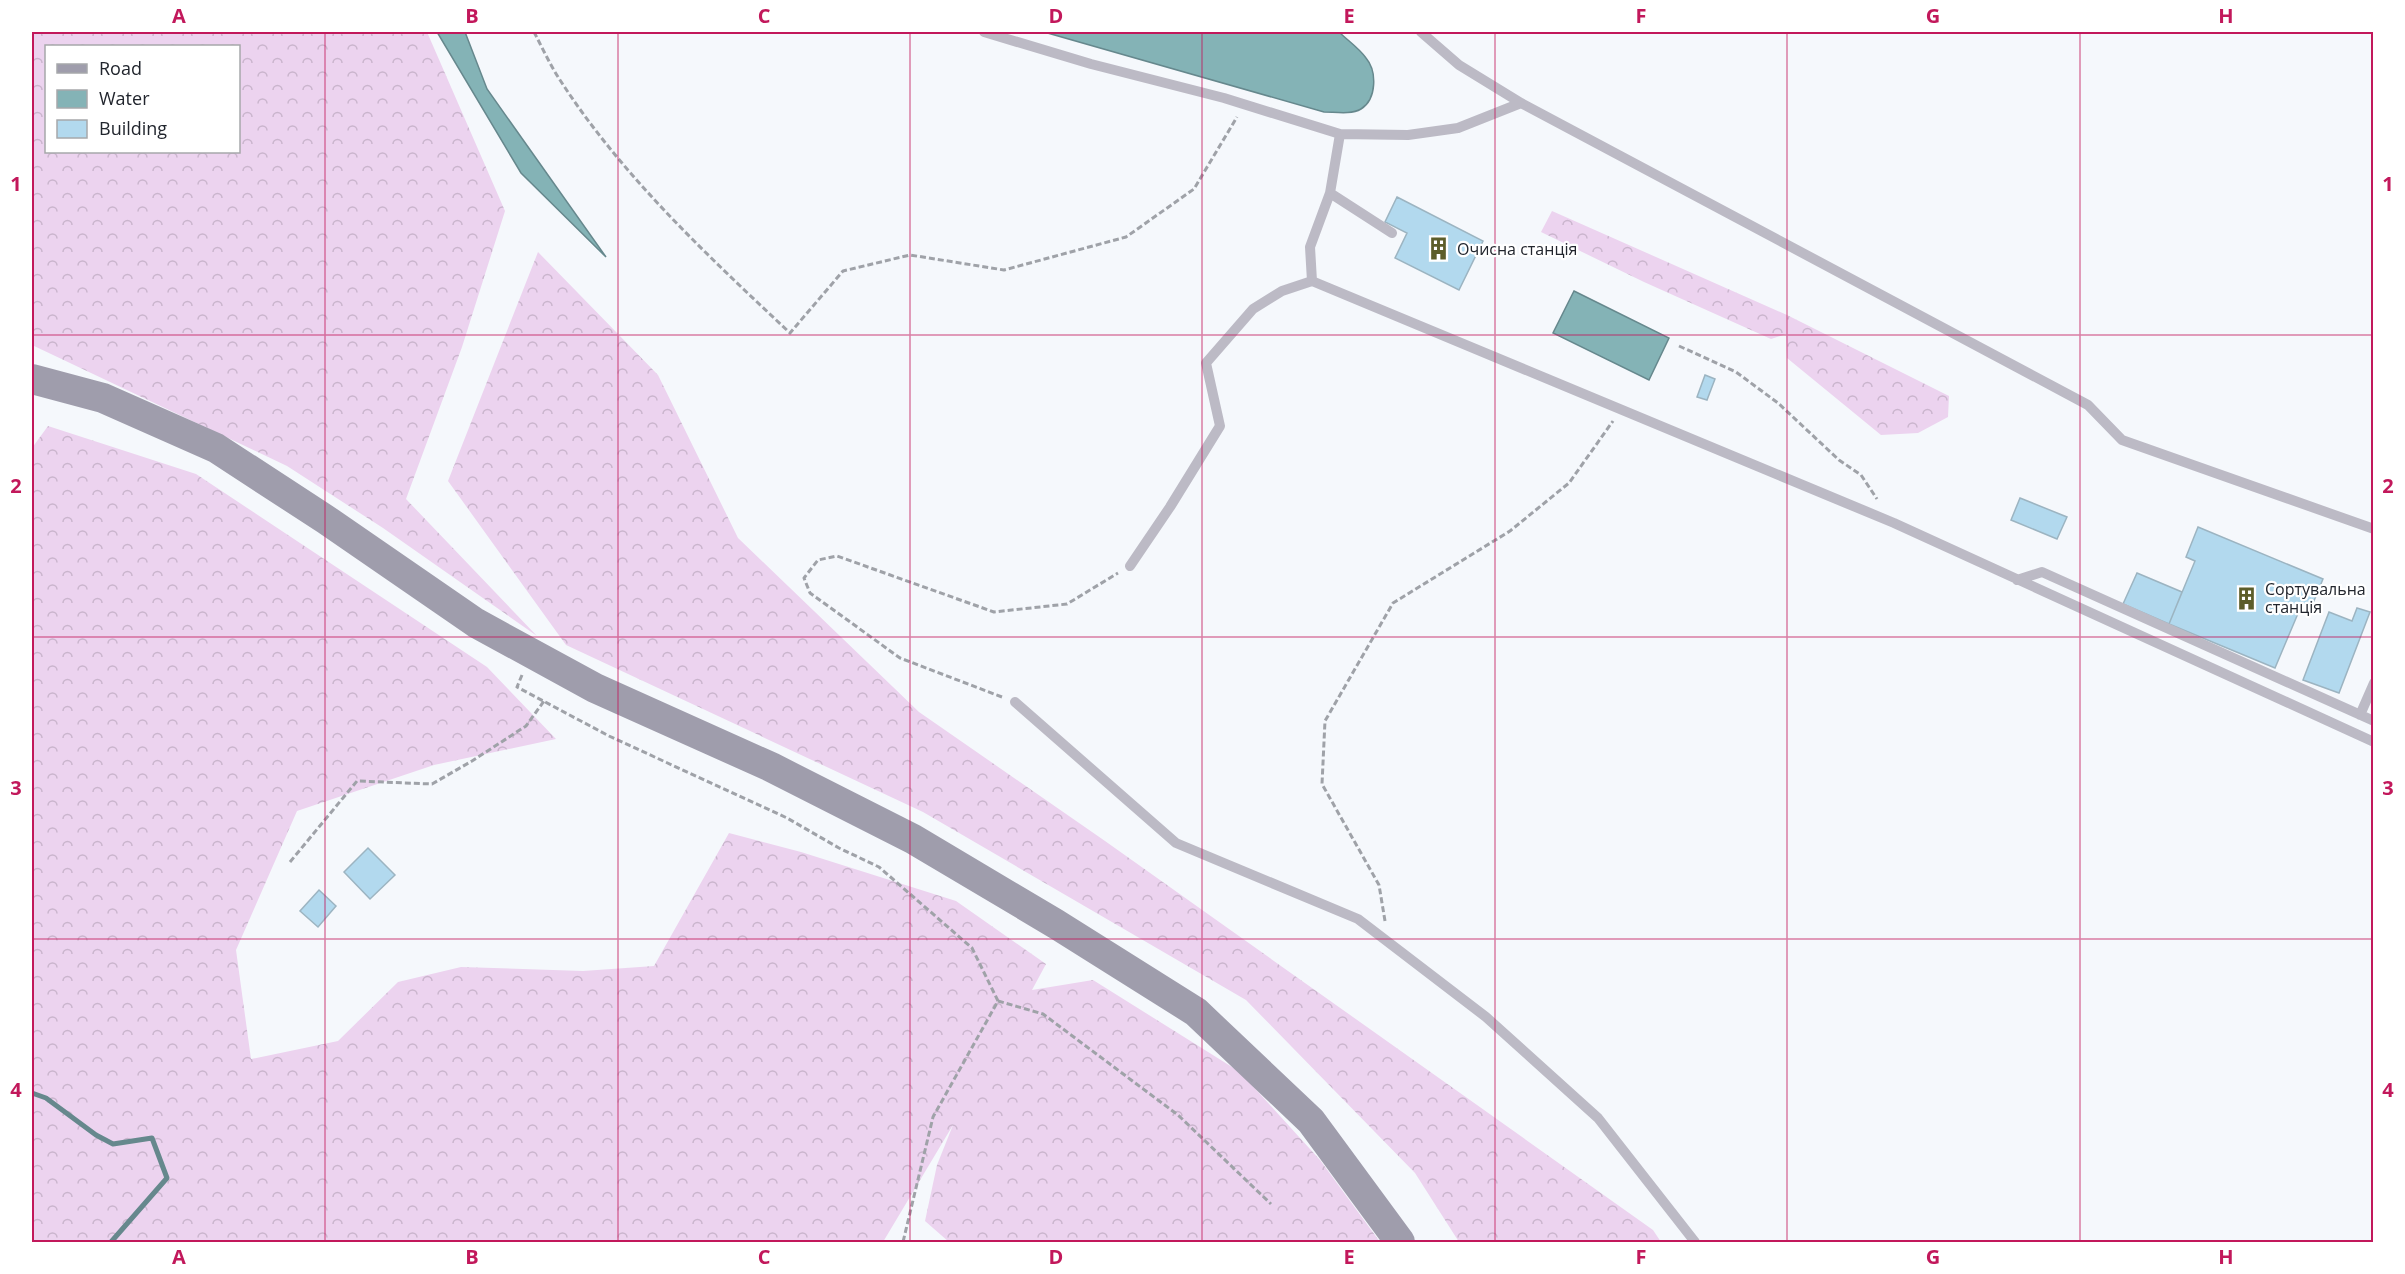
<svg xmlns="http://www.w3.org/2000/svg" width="2405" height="1274" font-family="'Open Sans',sans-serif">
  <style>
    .forest { fill: url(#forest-crowns); fill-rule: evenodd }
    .water { fill: #84b3b6; stroke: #66888d; stroke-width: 1.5 }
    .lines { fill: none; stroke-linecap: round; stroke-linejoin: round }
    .stream { stroke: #66888d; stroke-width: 5 }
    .building { fill: #b2d9ee; stroke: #9cb4c1; stroke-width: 1.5 }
    .path { stroke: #9fa2a8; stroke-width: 3; stroke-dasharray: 6 3; stroke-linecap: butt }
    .service { stroke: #bcbac5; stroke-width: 10 }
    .secondary { stroke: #9f9dac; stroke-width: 30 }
    .grid { fill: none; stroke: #c2185b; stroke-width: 1.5; stroke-opacity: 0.55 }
    .labels { text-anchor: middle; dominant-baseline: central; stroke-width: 4.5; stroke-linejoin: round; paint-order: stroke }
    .poi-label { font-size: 16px; fill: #21252d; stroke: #fff; text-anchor: start }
    .neatline { fill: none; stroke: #c2185b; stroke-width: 2 }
    .grid-label { font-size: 20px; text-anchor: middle; font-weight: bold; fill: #c2185b }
  </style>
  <defs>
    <pattern id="forest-crowns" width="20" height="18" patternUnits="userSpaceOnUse" patternTransform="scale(1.5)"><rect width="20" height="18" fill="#ecd3ef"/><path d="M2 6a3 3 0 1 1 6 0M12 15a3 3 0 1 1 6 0" fill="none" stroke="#cab5cd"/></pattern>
  </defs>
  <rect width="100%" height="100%" fill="#f5f8fc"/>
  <path class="forest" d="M 32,32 L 427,32 L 505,211 L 462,347 L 406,499 L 537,636 L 383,528 L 287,466 L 32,345 ZM 46,46 L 238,46 L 238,152 L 46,152 Z
    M 1552,211 L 1787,315 L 1949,396 L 1948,417 L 1918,433 L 1881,435 L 1787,358 L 1786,334 L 1771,339 L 1644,282 L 1541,232 Z
    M 538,252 L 658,375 L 738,538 L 919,712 L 1105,841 L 1653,1230 L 1661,1242 L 1459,1242 L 1415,1173 L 1246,1000 L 923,812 L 566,645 L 448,481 Z
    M 48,426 L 196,474 L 487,667 L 556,739 L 434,765 L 297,811 L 236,950 L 251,1059 L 338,1041 L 398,982 L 461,967 L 583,971 L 654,966 L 729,833 L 801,852 L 956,901 L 1046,964 L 1032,990 L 1093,980 L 1240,1072 L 1320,1160 L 1380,1242 L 949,1242 L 925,1221 L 937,1165 L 953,1125 L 883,1242 L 32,1242 L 32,448 Z"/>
  <path class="water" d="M 437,32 L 465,32 L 487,89 L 606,257 L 521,173 Z
    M 1044,32 L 1339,32 C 1347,40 1359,48 1366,58 C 1377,71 1377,99 1361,109 C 1351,115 1335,112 1324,112 Z
    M 1574,291 L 1669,338 L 1649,380 L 1553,333 Z"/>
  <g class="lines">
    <path class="stream" d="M 32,1093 L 46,1098 L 96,1135 L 113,1144 L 152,1138 L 167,1178 L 111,1242"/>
  </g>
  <path class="building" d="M 1397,197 L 1483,241 L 1459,290 L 1395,258 L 1407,233 L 1385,222 Z
    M 1705,375 L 1715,379 L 1707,400 L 1697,397 Z
    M 2020,498 L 2067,517 L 2057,539 L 2011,520 Z
    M 2198,527 L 2323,579 L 2311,608 L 2302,604 L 2275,668 L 2169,624 L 2195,561 L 2186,557 Z
    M 2137,573 L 2182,592 L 2169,624 L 2123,604 Z
    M 2357,608 L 2370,612 L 2339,693 L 2303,680 L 2329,612 L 2352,621 Z
    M 368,848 L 395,875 L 370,899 L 344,872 Z
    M 319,890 L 336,906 L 318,927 L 300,911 Z"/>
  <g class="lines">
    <path class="path" d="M 534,32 C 542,47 550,65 560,80 C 622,176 707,255 790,333 L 843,271 L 910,255 L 1004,270 L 1126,237 L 1194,189 L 1237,117
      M 1679,346 L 1736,372 L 1778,403 L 1839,460 L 1861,475 L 1877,499
      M 522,675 L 517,687 L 609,736 L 787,818 L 839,848 L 879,867 L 972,948 L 998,1001 L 933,1117 L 903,1242
      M 1002,697 L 900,658 L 810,593 L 804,578 L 818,560 L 837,556 L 994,612 L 1067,604 L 1118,573
      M 290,862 L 357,781 L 432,784 L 472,761 L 526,726 L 544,701
      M 1385,921 L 1379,885 L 1322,784 L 1325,721 L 1393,603 L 1510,531 L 1569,483 L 1613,421
      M 998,1001 L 1043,1014 L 1178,1115 L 1271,1204"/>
    <path class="service" d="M 984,32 L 1091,64 L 1224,98 L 1340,134 L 1408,135 L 1458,128 L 1521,103
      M 1421,32 L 1459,65 L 1521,103 L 2088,405 L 2122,440 L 2374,529
      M 1330,193 L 1392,233
      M 1312,281 L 1310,247 L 1330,193 L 1340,134
      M 1130,566 L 1170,507 L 1220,426 L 1206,363 L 1253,309 L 1282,291 L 1312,281 L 1894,523 L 2374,742
      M 2017,580 L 2042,572 L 2374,721
      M 1015,702 L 1176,843 L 1358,919 L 1486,1017 L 1598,1118 L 1695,1242
      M 2360,715 L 2374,683"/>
    <path class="secondary" d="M 32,379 L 103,398 L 216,448 L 325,519 L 476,623 L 595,688 L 771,767 L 913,839 L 1056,924 L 1196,1012 L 1311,1121 L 1400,1242"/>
  </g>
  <path class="grid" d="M 325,32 L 325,1242M 618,32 L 618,1242M 910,32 L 910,1242M 1202,32 L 1202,1242M 1495,32 L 1495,1242M 1787,32 L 1787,1242M 2080,32 L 2080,1242M 32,335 L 2374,335M 32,637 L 2374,637M 32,939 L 2374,939"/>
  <defs>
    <symbol id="building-bare" viewBox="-9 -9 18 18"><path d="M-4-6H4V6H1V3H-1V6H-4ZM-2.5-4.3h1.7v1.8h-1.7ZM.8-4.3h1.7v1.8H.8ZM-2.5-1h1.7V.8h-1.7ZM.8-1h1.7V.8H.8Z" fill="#5c5d2a" stroke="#fff" stroke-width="2.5" paint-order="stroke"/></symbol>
  </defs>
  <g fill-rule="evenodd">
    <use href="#building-bare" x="1422" y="232" width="33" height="33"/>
    <use href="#building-bare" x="2230" y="582" width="33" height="33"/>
  </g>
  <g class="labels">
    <g class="poi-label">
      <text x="1457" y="249">Очисна станція</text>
      <text x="2265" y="589">Сортувальна<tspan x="2265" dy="18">станція</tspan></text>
    </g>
  </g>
  <rect width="2405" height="1274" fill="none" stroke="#ffffff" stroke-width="66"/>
  <rect x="45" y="45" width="195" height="108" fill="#ffffff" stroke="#a6a8ab" stroke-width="1.5"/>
  <rect x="57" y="64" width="30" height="9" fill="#9f9dac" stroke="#a6a8ab" stroke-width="1.5"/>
  <text x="99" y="75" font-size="18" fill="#21252d">Road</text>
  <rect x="57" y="90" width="30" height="18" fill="#84b3b6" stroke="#a6a8ab" stroke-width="1.5"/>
  <text x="99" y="105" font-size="18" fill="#21252d">Water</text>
  <rect x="57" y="120" width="30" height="18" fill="#b2d9ee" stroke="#a6a8ab" stroke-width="1.5"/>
  <text x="99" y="135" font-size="18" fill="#21252d">Building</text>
  <rect x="33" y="33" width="2339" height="1208" class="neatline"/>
  <g class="grid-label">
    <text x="179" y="23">A</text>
    <text x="472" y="23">B</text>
    <text x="764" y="23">C</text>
    <text x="1056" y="23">D</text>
    <text x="1349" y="23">E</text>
    <text x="1641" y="23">F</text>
    <text x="1933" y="23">G</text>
    <text x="2226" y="23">H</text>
    <text x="16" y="191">1</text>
    <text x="2388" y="191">1</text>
    <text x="16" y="493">2</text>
    <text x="2388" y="493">2</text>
    <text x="16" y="795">3</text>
    <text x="2388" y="795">3</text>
    <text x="16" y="1097">4</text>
    <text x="2388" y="1097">4</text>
    <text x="179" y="1264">A</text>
    <text x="472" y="1264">B</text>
    <text x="764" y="1264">C</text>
    <text x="1056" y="1264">D</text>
    <text x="1349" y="1264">E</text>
    <text x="1641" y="1264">F</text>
    <text x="1933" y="1264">G</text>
    <text x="2226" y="1264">H</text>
  </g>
</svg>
